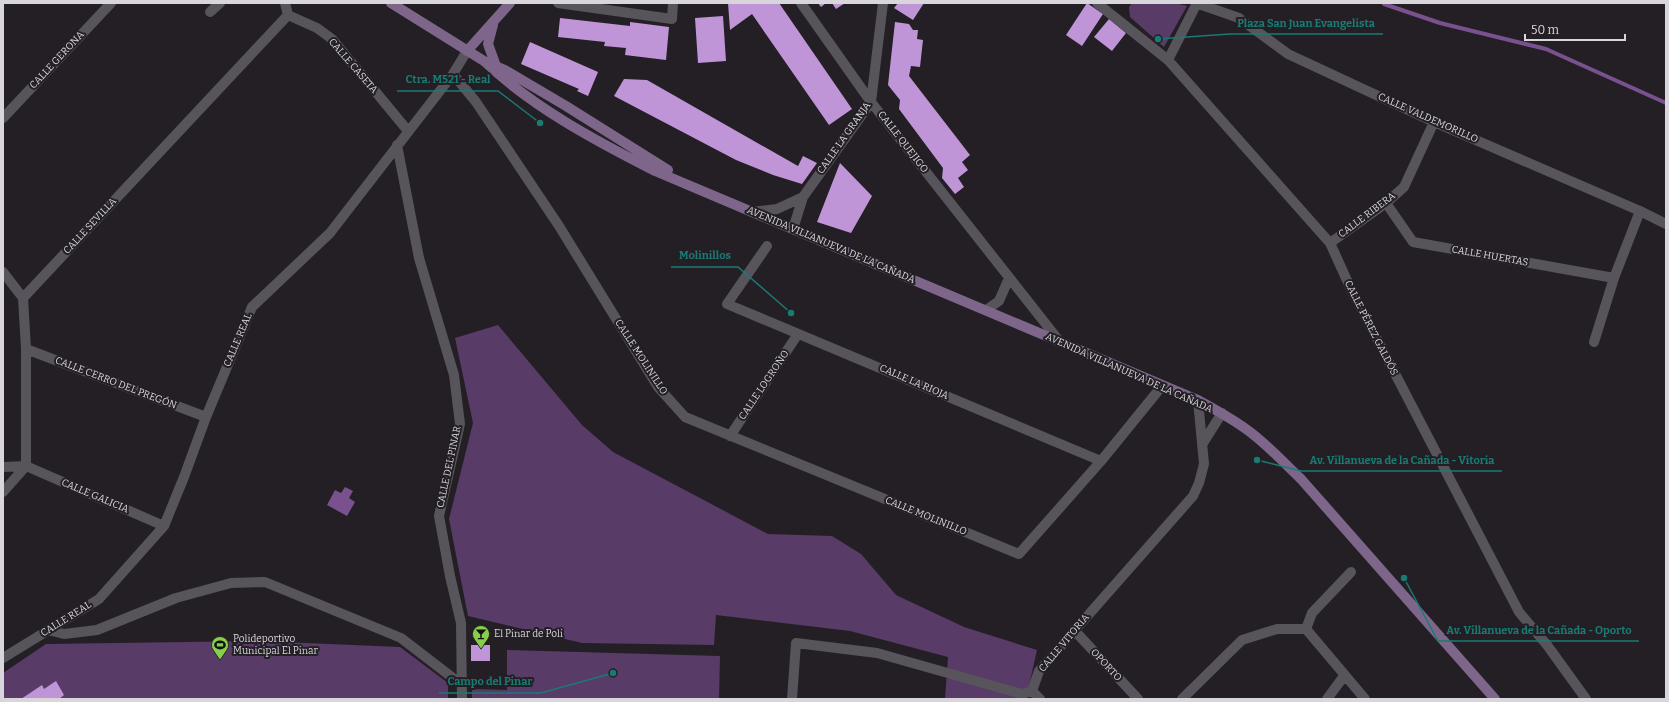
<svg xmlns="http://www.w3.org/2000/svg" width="1669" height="702" font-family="Bitter,serif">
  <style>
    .green { fill: #583b67 }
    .water { fill: #79518e }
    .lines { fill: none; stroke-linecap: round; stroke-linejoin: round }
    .stream { stroke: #79518e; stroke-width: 4 }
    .building { fill: #c095d8 }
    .minor { stroke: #58545b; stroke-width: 10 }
    .secondary { stroke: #7e668b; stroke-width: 10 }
    .labels { text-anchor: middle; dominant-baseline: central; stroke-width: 4; stroke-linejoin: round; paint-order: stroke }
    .street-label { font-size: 10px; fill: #d8d6da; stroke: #231f25 }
    .poi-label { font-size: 10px; fill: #d8d6da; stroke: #231f25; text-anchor: start }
    .leader { fill: none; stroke: #197b73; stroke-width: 1.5 }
    .callout-dot { fill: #197b73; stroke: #231f25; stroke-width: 1.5 }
    .callout-label { font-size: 11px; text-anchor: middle; font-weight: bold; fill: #197b73; stroke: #231f25; stroke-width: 4; stroke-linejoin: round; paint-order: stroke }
  </style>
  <rect width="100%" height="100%" fill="#231f25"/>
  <path class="green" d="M 1132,3 L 1175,3 L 1187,6 L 1164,47 L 1130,17 L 1129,7 Z
    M 498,325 L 582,425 L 613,452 L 768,534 L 832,536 L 861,554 L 896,595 L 964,627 L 1037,650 L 1026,699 L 945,699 L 948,657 L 850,631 L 716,615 L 714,645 L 582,643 L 468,616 L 449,519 L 473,423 L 455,338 Z
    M 258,641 L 400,647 L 448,683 L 448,699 L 3,699 L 3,673 L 46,644 Z
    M 507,650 L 720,656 L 719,699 L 472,699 L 472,689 L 507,690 Z"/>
  <path class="water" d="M 345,487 L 353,491 L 349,498 L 355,502 L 347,516 L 327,505 L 335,490 L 341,493 Z"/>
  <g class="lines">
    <path class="stream" d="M 1384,4 L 1440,23 L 1546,49 L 1666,103"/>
  </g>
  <path class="building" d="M 728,3 L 779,3 L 852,109 L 829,125 L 752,14 L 730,30 Z
    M 818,3 L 826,3 L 821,7 Z
    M 832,3 L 845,3 L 836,9 Z
    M 898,3 L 924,3 L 913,20 L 894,8 Z
    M 1087,3 L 1103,14 L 1082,46 L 1066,35 Z
    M 723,16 L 726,61 L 698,63 L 695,18 Z
    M 560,18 L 630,26 L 630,22 L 669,27 L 666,60 L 625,55 L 626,48 L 604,46 L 605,42 L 558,37 Z
    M 1109,19 L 1126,33 L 1112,51 L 1094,37 Z
    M 895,22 L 909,24 L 913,30 L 918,30 L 917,39 L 923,40 L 920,67 L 911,66 L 909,76 L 970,155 L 962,162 L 968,170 L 958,178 L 964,187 L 955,194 L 942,178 L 943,168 L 899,109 L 900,100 L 888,85 Z
    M 530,42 L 598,72 L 588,96 L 577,91 L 579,89 L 521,64 Z
    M 624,79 L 647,80 L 798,166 L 803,156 L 817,163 L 802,184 L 773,175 L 736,160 L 614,96 Z
    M 840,163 L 872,196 L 851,233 L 817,222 Z
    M 471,645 L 490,645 L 490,661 L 471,661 Z
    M 56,681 L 64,695 L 59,699 L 21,699 L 42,685 L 44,689 Z"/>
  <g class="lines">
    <path class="minor" d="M 558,3 L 672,19 L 673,3
      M 801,3 L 871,102 L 1060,342
      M 1097,3 L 1168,60 L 1330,243 L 1350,287 L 1519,612 L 1547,645 L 1586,699
      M 1196,3 L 1239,18 L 1288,54 L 1434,122 L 1640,211 L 1666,224
      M 210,12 L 220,3
      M 288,15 L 317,28 L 332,39 L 408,131
      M 1168,60 L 1197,3
      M 453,74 L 476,102 L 559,226 L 658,387 L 685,417 L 1019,554 L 1101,461 L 1162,386
      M 3,118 L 111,3
      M 397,145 L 419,258 L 454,375 L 460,424 L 439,516 L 450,576 L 461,623 L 462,699
      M 1386,203 L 1413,242 L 1614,278
      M 752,212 L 777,209 L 803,197
      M 793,229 L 803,197 L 871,102 L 883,3
      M 1330,243 L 1386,203 L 1404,187 L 1434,122
      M 767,246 L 727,304 L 1101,461
      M 3,272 L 23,298
      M 986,310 L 999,301 L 1009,278
      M 1594,342 L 1614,278 L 1640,211
      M 26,349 L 206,417
      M 730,436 L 798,334
      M 1203,443 L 1222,413
      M 3,467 L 26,466 L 164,526
      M 3,492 L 26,466 L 26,349 L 23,298 L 288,15 L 285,3
      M 1306,629 L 1365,699
      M 48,630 L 64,634 L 97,630 L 176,598 L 231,583 L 265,582 L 401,638 L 462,685
      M 1074,630 L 1138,699
      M 3,658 L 99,599 L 164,526 L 184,477 L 206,417 L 252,307 L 330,233 L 453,74 L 467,51
      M 1032,691 L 1040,699
      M 792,699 L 796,643 L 877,653 L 1022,694 L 1032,691 L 1039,671 L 1193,496 L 1199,483 L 1204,464 L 1198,400
      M 1182,699 L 1242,640 L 1277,629 L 1306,629 L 1312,613 L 1351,572
      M 1327,699 L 1344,676"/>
    <path class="secondary" d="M 391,3 L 484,61 L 505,70 L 566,106 L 668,170
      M 493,25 L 488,44 L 496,66
      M 467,51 L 510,3
      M 484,61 C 532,107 596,141 655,171 L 1198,400 C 1214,409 1231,418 1246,429 C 1266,443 1283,462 1301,479 L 1495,699"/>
  </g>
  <defs>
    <symbol id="bar-pin" viewBox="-11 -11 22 30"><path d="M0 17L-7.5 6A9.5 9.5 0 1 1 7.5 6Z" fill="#87cf4a" stroke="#231f25"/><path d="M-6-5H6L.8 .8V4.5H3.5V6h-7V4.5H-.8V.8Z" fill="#111"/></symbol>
    <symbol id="stadium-pin" viewBox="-11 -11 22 30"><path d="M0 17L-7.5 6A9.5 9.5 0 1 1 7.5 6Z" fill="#87cf4a" stroke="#231f25"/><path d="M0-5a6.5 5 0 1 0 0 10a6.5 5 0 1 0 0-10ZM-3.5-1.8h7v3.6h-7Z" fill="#111"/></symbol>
  </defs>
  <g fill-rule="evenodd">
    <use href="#bar-pin" x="471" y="624" width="20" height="27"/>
    <use href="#stadium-pin" x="210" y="635" width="20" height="27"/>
  </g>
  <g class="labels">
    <g class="street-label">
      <text transform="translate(57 60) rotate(-47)">CALLE GERONA</text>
      <text transform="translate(353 66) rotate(49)">CALLE CASETA</text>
      <text transform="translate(1428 118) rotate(24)">CALLE VALDEMORILLO</text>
      <text transform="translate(844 138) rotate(-55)">CALLE LA GRANJA</text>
      <text transform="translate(903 142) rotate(52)">CALLE QUEJIGO</text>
      <text transform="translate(1367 215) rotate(-37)">CALLE RIBERA</text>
      <text transform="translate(90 226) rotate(-47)">CALLE SEVILLA</text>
      <text transform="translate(831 245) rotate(23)">AVENIDA VILLANUEVA DE LA CAÑADA</text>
      <text transform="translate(1490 256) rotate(10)">CALLE HUERTAS</text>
      <text transform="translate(1371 328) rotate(63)">CALLE PÉREZ GALDÓS</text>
      <text transform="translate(238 340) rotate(-67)">CALLE REAL</text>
      <text transform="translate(641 357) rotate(57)">CALLE MOLINILLO</text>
      <text transform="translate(1129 373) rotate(24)">AVENIDA VILLANUEVA DE LA CAÑADA</text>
      <text transform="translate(914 382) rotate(23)">CALLE LA RIOJA</text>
      <text transform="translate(116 383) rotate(21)">CALLE CERRO DEL PREGÓN</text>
      <text transform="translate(764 385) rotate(-56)">CALLE LOGROÑO</text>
      <text transform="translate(449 467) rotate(-78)">CALLE DEL PINAR</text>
      <text transform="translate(95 496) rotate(23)">CALLE GALICIA</text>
      <text transform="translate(926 516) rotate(22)">CALLE MOLINILLO</text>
      <text transform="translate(66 619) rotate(-32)">CALLE REAL</text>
      <text transform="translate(1064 643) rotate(-50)">CALLE VITORIA</text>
      <text transform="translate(1106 665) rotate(47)">OPORTO</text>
    </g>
    <g class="poi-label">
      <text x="494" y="634">El Pinar de Poli</text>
      <text x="233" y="639">Polideportivo<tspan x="233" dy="12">Municipal El Pinar</tspan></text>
    </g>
  </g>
  <path class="leader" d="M1158 39L1230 34H1383M540 123L498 91H397M791 313L738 267H671M1257 460L1301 471H1502M1404 578L1438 641H1639M613 673L541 693H439"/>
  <g class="callout-dot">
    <circle cx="1158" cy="39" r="4"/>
    <circle cx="540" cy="123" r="4"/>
    <circle cx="791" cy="313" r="4"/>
    <circle cx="1257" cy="460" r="4"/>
    <circle cx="1404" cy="578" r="4"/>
    <circle cx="613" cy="673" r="4"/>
  </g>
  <g class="callout-label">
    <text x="1306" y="27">Plaza San Juan Evangelista</text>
    <text x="448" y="83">Ctra. M521 - Real</text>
    <text x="705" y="259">Molinillos</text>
    <text x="1402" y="464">Av. Villanueva de la Cañada - Vitoria</text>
    <text x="1539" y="634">Av. Villanueva de la Cañada - Oporto</text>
    <text x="490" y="685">Campo del Pinar</text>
  </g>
  <rect width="1669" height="702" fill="none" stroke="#d8d6da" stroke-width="8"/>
  <path d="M1525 34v6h100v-6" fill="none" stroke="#d8d6da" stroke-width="2"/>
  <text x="1531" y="34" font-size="12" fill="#d8d6da" stroke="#231f25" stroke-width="3" paint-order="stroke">50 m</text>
</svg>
